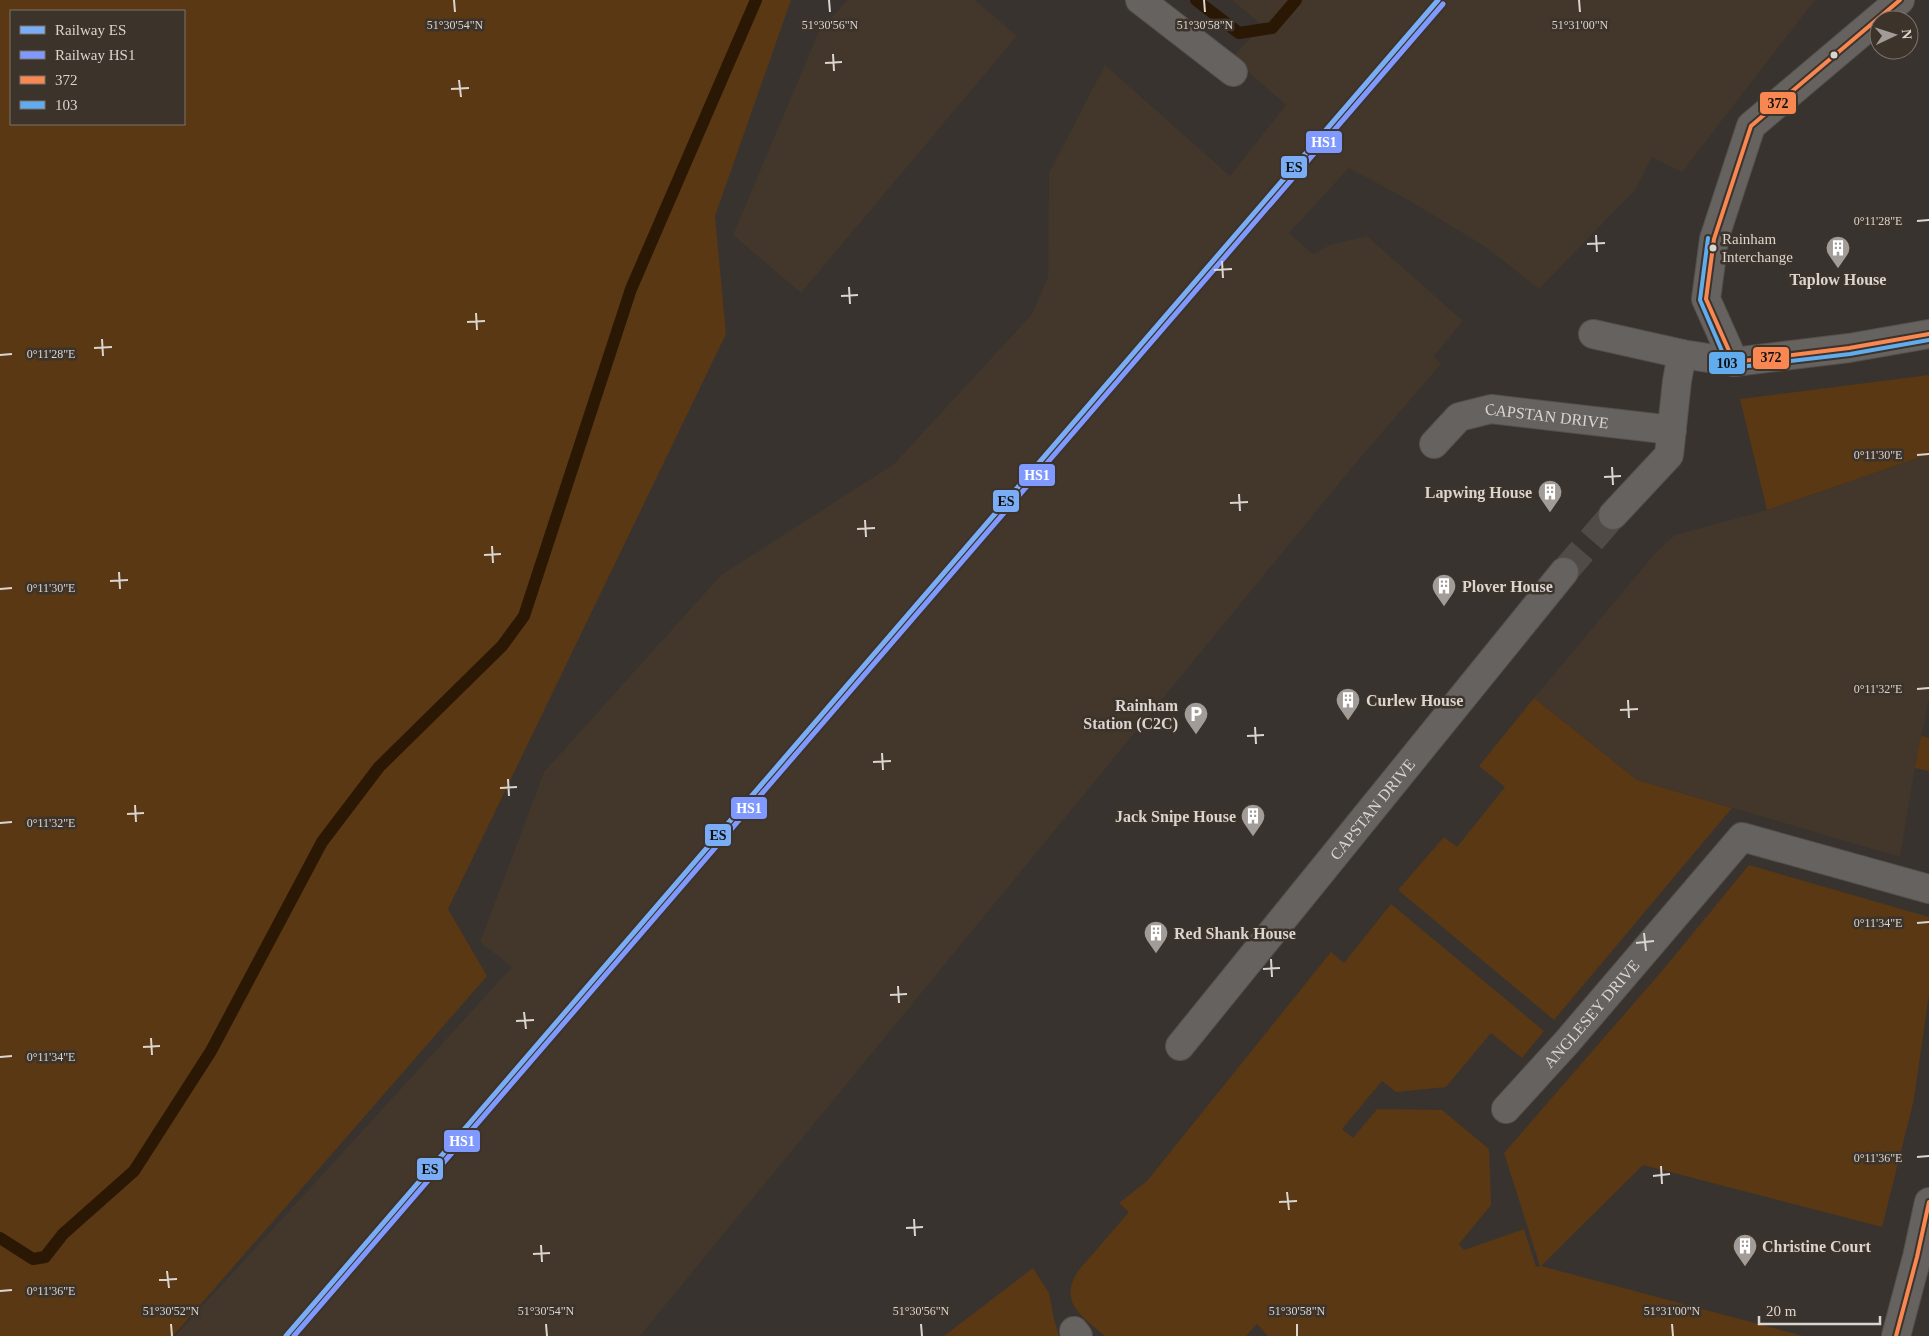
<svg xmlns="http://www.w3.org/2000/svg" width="1929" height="1336" font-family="'Times New Roman',serif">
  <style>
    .built { fill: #43362b }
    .green { fill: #593813; fill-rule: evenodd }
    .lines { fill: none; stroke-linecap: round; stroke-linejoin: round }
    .stream { stroke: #2a1704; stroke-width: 12 }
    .minor-tunnel { stroke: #504b47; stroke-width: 28; stroke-dasharray: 28 14; stroke-linecap: butt }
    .minor-casing { stroke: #54504c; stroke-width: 30 }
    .secondary-casing { stroke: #54504c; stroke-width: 30 }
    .minor { stroke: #66625f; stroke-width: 28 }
    .secondary { stroke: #66625f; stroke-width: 28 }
    .bus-1-casing { stroke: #3c332b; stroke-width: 8 }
    .bus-2-casing { stroke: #3c332b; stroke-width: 8 }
    .bus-1 { stroke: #f88751; stroke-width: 4 }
    .bus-2 { stroke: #60acee; stroke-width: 4 }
    .rail-1-casing { stroke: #3c332b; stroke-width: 9 }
    .rail-2-casing { stroke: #3c332b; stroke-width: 9 }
    .rail-1 { stroke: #7aadf5; stroke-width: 5 }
    .rail-2 { stroke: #8099ff; stroke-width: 5 }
    .ticks { fill: none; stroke: #dbd5d0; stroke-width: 2 }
    .bus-dot { fill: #dbd5d0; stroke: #3c332b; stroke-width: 2 }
    .labels { text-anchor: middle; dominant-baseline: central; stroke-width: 5; stroke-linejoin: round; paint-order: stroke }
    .bus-label { font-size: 15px; fill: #dbd5d0; stroke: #3c332b; text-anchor: start }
    .poi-label { font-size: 16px; font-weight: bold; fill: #dbd5d0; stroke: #3c332b; text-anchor: start }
    .street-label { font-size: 16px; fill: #dbd5d0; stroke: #3c332b }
    .ticks-label { font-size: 12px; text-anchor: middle; fill: #dbd5d0; stroke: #3c332b; stroke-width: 5; stroke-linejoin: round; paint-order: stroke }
    .line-badge { stroke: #3c332b; stroke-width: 2 }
    .badge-label { font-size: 14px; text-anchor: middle; font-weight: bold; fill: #fff }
    .pale-badge-label { font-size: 14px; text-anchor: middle; font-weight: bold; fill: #111 }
  </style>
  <rect width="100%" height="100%" fill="#38332f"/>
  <path class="built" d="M 848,0 L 975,0 L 1017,36 L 801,293 L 733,235 L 820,29 Z
    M 1232,0 L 1815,0 L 1682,172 L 1652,157 L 1635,190 L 1539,289 L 1487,248 L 1410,201 L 1349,168 L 1289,233 L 1313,254 L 1330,245 L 1367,236 L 1463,321 L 1434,356 L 1441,364 L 1355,464 L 640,1336 L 175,1336 L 512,967 L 480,942 L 544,772 L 721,575 L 894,464 L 1032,314 L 1048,277 L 1049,173 L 1105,65 L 1230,176 L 1286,105 L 1232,58 L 1262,25 Z
    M 1929,454 L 1929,699 L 1915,768 L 1900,857 L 1637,780 L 1534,698 L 1656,552 L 1675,535 L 1767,510 Z"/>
  <path class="green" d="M 0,0 L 791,0 L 715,216 L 726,334 L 448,909 L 487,976 L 173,1336 L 0,1336 ZM 11,11 L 184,11 L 184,124 L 11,124 Z
    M 1929,375 L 1929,454 L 1767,510 L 1740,399 Z
    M 1534,698 L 1637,780 L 1732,808 L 1554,1020 L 1398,890 L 1444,837 L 1457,847 L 1505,787 L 1479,766 Z
    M 1921,736 L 1929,738 L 1929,771 L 1915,768 Z
    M 1749,865 L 1929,917 L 1929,994 L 1914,1099 L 1882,1227 L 1643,1165 L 1541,1266 L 1803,1336 L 1268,1336 L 1257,1324 L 1246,1336 L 1105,1336 C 1082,1316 1058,1303 1078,1271 L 1129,1212 L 1119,1203 L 1147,1181 L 1331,952 L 1344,963 L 1391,904 L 1544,1031 L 1522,1058 L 1491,1033 L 1446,1087 L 1396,1092 L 1382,1081 L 1342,1129 L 1353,1138 L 1377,1109 L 1442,1110 L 1489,1149 L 1491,1205 L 1459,1244 L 1464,1250 L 1524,1229 L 1536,1267 L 1540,1266 L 1504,1153 L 1661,972 Z
    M 1033,1268 L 1049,1293 L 1054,1319 L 1059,1336 L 944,1336 Z"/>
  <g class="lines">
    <path class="stream" d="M 1196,0 L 1239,33 L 1272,28 L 1296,0
      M 0,1238 L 33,1259 L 45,1257 L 63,1234 L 134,1171 L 211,1051 L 322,842 L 379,767 L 502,646 L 524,616 L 631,289 L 756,0"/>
    <path class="minor-tunnel" d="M 1564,572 L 1613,515"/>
    <defs>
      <g id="minor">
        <path d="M 1140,0 L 1233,72"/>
        <path d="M 1593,334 L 1682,354 L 1734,362 L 1849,348 L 1929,334"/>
        <path d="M 1734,362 L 1706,299 L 1714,239 L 1751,126 L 1900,0"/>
        <path id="s1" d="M 1434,444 L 1459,417 L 1491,409 L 1672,430"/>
        <path d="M 1613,515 L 1669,455 L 1677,381 L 1682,354"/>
        <path id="s2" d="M 1180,1046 L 1564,572"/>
        <path id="s3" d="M 1506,1109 L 1567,1042 L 1742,837 L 1929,889"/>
        <path d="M 1074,1331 L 1078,1336"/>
      </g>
      <path id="secondary" d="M 1896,1336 L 1917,1257 L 1929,1202"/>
    </defs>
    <use href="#minor" class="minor-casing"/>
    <use href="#secondary" class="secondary-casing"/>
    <use href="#minor" class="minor"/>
    <use href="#secondary" class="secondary"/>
    <defs>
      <path id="bus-1" d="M 1900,0 L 1751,126 L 1714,239 L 1706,299 L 1734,362 L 1849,348 L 1929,334
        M 1896,1336 L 1917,1257 L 1929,1202"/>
      <path id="bus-2" d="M 1708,238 L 1700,300 L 1728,365 L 1731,368 L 1850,354 L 1929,340"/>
    </defs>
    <use href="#bus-1" class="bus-1-casing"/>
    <use href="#bus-2" class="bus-2-casing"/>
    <use href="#bus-1" class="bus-1"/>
    <use href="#bus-2" class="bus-2"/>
    <defs>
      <path id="rail-1" d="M 286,1336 L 1438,0"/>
      <path id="rail-2" d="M 294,1336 L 1443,4"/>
    </defs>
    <use href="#rail-1" class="rail-1-casing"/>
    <use href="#rail-2" class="rail-2-casing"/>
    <use href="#rail-1" class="rail-1"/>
    <use href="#rail-2" class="rail-2"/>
  </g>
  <path class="ticks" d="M 454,0 L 455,12M 829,0 L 830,12M 1204,0 L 1205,12M 1579,0 L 1580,12M 833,54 L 834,71M 825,63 L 842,62M 459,80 L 461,97M 451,89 L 469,88M 1917,221 L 1929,220M 1596,235 L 1597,252M 1587,244 L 1605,243M 1222,261 L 1223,278M 1214,270 L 1232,269M 849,287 L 850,304M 841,296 L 858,295M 476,313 L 477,330M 467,322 L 485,321M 102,339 L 103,356M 94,348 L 112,347M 0,355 L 12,354M 1917,455 L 1929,454M 1612,467 L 1613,485M 1604,477 L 1621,476M 1239,494 L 1240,511M 1230,503 L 1248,502M 865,520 L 866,537M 857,529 L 875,528M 492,546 L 493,563M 484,555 L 501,554M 119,572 L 120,589M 110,581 L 128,580M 0,589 L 12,588M 1917,689 L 1929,688M 1628,700 L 1629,718M 1620,710 L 1638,709M 1255,727 L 1256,744M 1247,736 L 1264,735M 882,753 L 883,770M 873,762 L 891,761M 508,779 L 509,796M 500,788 L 517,787M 135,805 L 136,822M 127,814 L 144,813M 0,823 L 12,822M 1917,923 L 1929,922M 1644,933 L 1646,951M 1636,943 L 1654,941M 1271,959 L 1272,977M 1263,969 L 1280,968M 898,986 L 899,1003M 890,995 L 907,994M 524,1012 L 526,1029M 516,1021 L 534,1020M 151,1038 L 152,1055M 143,1047 L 160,1046M 0,1057 L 12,1056M 1917,1157 L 1929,1156M 1661,1166 L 1662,1184M 1653,1176 L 1670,1174M 1287,1192 L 1289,1210M 1279,1202 L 1297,1201M 914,1219 L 915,1236M 906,1228 L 923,1227M 541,1245 L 542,1262M 533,1254 L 550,1253M 167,1271 L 169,1288M 159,1280 L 177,1279M 0,1291 L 12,1290M 171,1324 L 172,1336M 546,1324 L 547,1336M 921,1324 L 922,1336M 1297,1324 L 1297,1336M 1672,1324 L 1673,1336"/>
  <defs>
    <symbol id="building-pin" viewBox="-11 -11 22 30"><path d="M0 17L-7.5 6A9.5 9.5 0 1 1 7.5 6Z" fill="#a29c98" stroke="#3c332b"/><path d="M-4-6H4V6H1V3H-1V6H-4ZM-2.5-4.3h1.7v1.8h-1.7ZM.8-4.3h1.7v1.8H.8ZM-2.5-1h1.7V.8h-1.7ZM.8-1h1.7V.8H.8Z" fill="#fff"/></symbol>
    <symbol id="parking-pin" viewBox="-11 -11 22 30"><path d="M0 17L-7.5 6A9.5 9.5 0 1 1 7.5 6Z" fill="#a29c98" stroke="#3c332b"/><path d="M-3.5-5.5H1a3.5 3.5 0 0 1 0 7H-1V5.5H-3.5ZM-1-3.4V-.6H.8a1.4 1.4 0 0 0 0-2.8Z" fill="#fff"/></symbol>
  </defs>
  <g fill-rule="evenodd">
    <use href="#building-pin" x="1824" y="234" width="28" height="38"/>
    <use href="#building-pin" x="1536" y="478" width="28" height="38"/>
    <use href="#building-pin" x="1430" y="572" width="28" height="38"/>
    <use href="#building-pin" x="1334" y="686" width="28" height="38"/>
    <use href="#parking-pin" x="1182" y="700" width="28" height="38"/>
    <use href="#building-pin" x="1239" y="802" width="28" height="38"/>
    <use href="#building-pin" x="1142" y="919" width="28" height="38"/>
    <use href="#building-pin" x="1731" y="1232" width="28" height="38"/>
  </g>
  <g class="bus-dot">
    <circle cx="1834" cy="55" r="4.5"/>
    <circle cx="1713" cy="248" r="4.5"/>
  </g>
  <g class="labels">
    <g class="bus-label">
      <text x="1722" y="239">Rainham<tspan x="1722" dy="18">Interchange</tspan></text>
    </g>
    <g class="poi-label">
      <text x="1838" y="279" text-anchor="middle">Taplow House</text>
      <text x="1532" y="492" text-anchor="end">Lapwing House</text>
      <text x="1462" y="586">Plover House</text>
      <text x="1366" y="700">Curlew House</text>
      <text x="1178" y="705" text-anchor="end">Rainham<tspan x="1178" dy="18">Station (C2C)</tspan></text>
      <text x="1236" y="816" text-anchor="end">Jack Snipe House</text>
      <text x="1174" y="933">Red Shank House</text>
      <text x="1762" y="1246">Christine Court</text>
    </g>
    <g class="street-label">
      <text stroke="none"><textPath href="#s1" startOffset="126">CAPSTAN DRIVE</textPath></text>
      <text stroke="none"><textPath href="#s2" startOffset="305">CAPSTAN DRIVE</textPath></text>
      <text stroke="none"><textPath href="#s3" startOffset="128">ANGLESEY DRIVE</textPath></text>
    </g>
  </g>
  <g class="ticks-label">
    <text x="455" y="29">51°30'54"N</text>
    <text x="830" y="29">51°30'56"N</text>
    <text x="1205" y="29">51°30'58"N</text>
    <text x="1580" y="29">51°31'00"N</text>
    <text x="1878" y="225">0°11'28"E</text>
    <text x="51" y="358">0°11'28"E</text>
    <text x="1878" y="459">0°11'30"E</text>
    <text x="51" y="592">0°11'30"E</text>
    <text x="1878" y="693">0°11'32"E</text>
    <text x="51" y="827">0°11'32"E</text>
    <text x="1878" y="927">0°11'34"E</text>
    <text x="51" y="1061">0°11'34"E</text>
    <text x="1878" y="1162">0°11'36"E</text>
    <text x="51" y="1295">0°11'36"E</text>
    <text x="171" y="1315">51°30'52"N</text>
    <text x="546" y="1315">51°30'54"N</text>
    <text x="921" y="1315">51°30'56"N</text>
    <text x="1297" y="1315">51°30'58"N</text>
    <text x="1672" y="1315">51°31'00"N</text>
  </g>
  <g class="line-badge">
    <rect x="1759" y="91" width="38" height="24" rx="5" fill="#f88751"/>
    <rect x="1305" y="130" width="38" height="24" rx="5" fill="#8099ff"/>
    <rect x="1280" y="155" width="28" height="24" rx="5" fill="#7aadf5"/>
    <rect x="1752" y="346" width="38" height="24" rx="5" fill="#f88751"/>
    <rect x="1708" y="351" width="38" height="24" rx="5" fill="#60acee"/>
    <rect x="1018" y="463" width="38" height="24" rx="5" fill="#8099ff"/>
    <rect x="992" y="489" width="28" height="24" rx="5" fill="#7aadf5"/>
    <rect x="730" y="796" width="38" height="24" rx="5" fill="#8099ff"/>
    <rect x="704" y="823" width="28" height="24" rx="5" fill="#7aadf5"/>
    <rect x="443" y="1129" width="38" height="24" rx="5" fill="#8099ff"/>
    <rect x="416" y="1157" width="28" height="24" rx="5" fill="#7aadf5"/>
  </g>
  <g class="badge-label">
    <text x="1324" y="147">HS1</text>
    <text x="1037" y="480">HS1</text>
    <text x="749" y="813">HS1</text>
    <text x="462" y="1146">HS1</text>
  </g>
  <g class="pale-badge-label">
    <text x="1778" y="108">372</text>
    <text x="1294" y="172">ES</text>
    <text x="1771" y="362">372</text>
    <text x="1727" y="368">103</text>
    <text x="1006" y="506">ES</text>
    <text x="718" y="840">ES</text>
    <text x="430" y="1174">ES</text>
  </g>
  <rect x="10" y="10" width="175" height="115" fill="#3c332b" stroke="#7c746d"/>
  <rect x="20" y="26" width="25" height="8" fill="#7aadf5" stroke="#7c746d"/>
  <text x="55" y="35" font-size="15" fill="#dbd5d0">Railway ES</text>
  <rect x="20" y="51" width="25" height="8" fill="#8099ff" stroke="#7c746d"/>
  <text x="55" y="60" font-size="15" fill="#dbd5d0">Railway HS1</text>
  <rect x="20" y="76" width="25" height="8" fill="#f88751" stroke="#7c746d"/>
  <text x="55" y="85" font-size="15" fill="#dbd5d0">372</text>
  <rect x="20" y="101" width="25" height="8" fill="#60acee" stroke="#7c746d"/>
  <text x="55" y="110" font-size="15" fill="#dbd5d0">103</text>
  <g transform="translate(1894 35) rotate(86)"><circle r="24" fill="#3c332b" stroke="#7c746d"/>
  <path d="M0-4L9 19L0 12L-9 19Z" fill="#a29c98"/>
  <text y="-8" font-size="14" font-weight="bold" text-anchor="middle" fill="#dbd5d0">N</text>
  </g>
  <path d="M1759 1316v8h121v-8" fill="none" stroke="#dbd5d0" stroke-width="2.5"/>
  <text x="1766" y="1316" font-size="15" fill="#dbd5d0" stroke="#3c332b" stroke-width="4" paint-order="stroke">20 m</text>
</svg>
